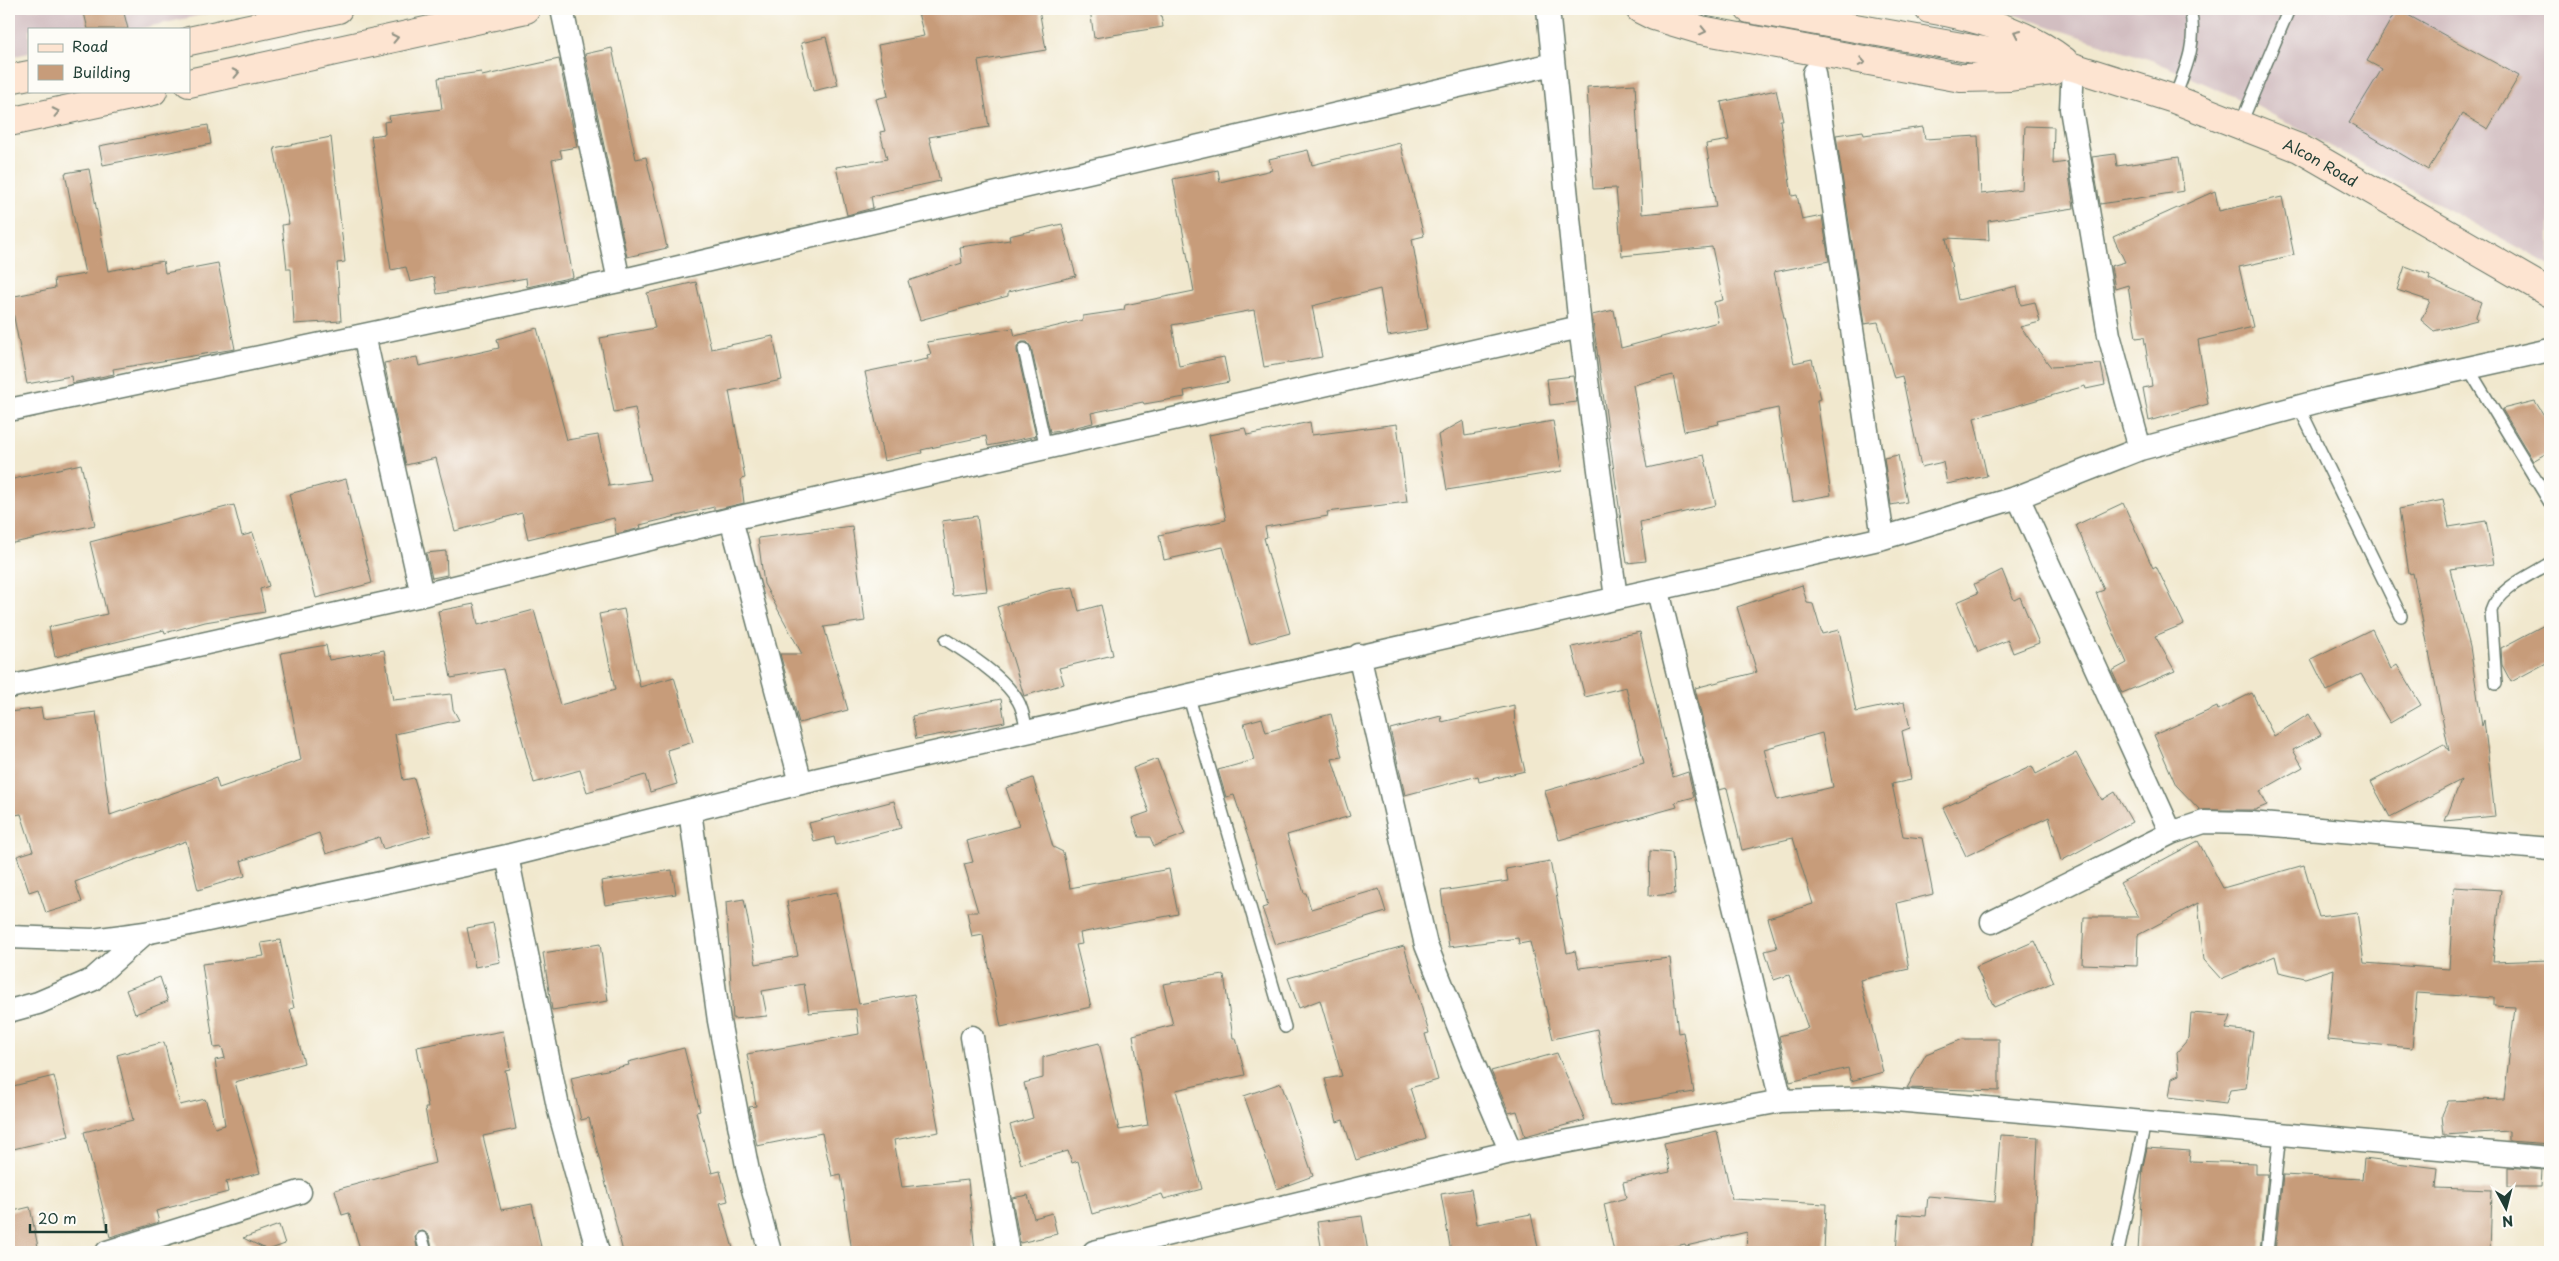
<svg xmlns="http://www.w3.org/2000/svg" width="2559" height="1261" font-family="'Playpen Sans',sans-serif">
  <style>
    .industrial { fill: #d2bec1 }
    .building { fill: #c79c7a; fill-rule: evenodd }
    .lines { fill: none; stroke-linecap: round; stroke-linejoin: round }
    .lane-casing { stroke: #68796a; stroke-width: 14 }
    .street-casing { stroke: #68796a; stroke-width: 25 }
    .secondary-casing { stroke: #68796a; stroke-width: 30 }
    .lane { stroke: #fff; stroke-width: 11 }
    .street { stroke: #fff; stroke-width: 22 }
    .secondary { stroke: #fde4d1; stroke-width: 28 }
    .oneway { stroke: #8e9082 }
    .labels { text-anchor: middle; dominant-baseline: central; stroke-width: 4.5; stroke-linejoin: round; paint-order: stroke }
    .street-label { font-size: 15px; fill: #1f3d34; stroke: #fdfcf7 }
  </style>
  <rect width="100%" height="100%" fill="#fdfcf7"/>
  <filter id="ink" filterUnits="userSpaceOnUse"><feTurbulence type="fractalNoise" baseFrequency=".02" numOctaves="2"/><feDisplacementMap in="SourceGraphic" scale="10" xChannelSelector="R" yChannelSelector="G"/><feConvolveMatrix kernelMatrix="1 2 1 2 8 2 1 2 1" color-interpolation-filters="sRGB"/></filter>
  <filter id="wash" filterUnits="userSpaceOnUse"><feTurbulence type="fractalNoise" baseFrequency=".0096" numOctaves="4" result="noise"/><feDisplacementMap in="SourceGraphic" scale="20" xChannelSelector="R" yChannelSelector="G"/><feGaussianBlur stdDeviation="1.12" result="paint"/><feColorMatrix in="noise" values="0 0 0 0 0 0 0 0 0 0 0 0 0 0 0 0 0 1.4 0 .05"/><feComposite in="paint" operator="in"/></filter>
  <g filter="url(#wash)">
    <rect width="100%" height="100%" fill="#f1e8ce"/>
    <path class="industrial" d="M 9,9 L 229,9 L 138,29 L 29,29 L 29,53 L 9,57 Z
      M 1997,9 L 2550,9 L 2550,265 L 2262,109 L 2154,61 Z"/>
    <g id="blocks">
      <path class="building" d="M 83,9 L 123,9 L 128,29 L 88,29 Z
        M 917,9 L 1039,9 L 1046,50 L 978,61 L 989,127 L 929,137 L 940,181 L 871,196 L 873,208 L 847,215 L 836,167 L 887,159 L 880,132 L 885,131 L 876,99 L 888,96 L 878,45 L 924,36 Z
        M 1090,9 L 1160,9 L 1163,27 L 1094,38 Z
        M 2397,9 L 2519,76 L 2488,129 L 2462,114 L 2428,170 L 2349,123 L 2382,69 L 2367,61 Z
        M 826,37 L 838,85 L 813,91 L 801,43 Z
        M 612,48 L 636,159 L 646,157 L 667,248 L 627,257 L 585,54 Z
        M 559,59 L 577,147 L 560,150 L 562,158 L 552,160 L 573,277 L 527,287 L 526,278 L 437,294 L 434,277 L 410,282 L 406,267 L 391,270 L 371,136 L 385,134 L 384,122 L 390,121 L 389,116 L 442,109 L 438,78 L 481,72 L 482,76 Z
        M 1635,84 L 1642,214 L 1716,207 L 1706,144 L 1729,140 L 1721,102 L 1776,90 L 1783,120 L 1780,120 L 1792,196 L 1797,195 L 1802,220 L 1822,216 L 1829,261 L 1774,272 L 1794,363 L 1812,359 L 1821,399 L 1817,400 L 1831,495 L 1792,502 L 1778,408 L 1718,421 L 1719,424 L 1684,431 L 1673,375 L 1633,385 L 1647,468 L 1704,455 L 1716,505 L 1640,522 L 1646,561 L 1627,563 L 1592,315 L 1614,310 L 1621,348 L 1718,322 L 1714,302 L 1723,300 L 1712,247 L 1622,256 L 1616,188 L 1593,189 L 1587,87 Z
        M 208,125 L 211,144 L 103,165 L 99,146 Z
        M 2025,126 L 2054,127 L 2053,164 L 2067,162 L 2074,208 L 1988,221 L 1989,240 L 1946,238 L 1958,300 L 2017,286 L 2021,305 L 2035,302 L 2040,322 L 2020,327 L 2051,367 L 2101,364 L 2105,385 L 2086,389 L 2085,386 L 1974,418 L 1987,476 L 1947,484 L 1943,462 L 1921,467 L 1902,376 L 1894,378 L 1878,322 L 1864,324 L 1836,135 L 1863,131 L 1864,135 L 1923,127 L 1925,139 L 1978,136 L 1981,194 L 2022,189 Z
        M 331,137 L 345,262 L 337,263 L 341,321 L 294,324 L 291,269 L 287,269 L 282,225 L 289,224 L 274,148 Z
        M 1400,143 L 1424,236 L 1412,239 L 1428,329 L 1388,336 L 1380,289 L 1312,306 L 1322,357 L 1264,367 L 1254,310 L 1172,325 L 1179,366 L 1224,357 L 1229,382 L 1184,391 L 1185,397 L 1144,404 L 1143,402 L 1091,413 L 1093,423 L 1054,432 L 1050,432 L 1031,347 L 1027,342 L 1022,342 L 1017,346 L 1017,351 L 1036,436 L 988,446 L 986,436 L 921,450 L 922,453 L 884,461 L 865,372 L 928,359 L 927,355 L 931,354 L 927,342 L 1013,328 L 1015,336 L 1083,320 L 1083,316 L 1124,310 L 1125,305 L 1194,291 L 1173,179 L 1218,170 L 1220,182 L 1272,170 L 1269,159 L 1308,150 L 1312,165 Z
        M 2115,154 L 2117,166 L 2179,157 L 2184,191 L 2100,204 L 2092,157 Z
        M 89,169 L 108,271 L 163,261 L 165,273 L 218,263 L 235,349 L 113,369 L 114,374 L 72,383 L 71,376 L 27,384 L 10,297 L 55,288 L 54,279 L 85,274 L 65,173 Z
        M 2215,191 L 2219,211 L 2282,197 L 2294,255 L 2239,267 L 2253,327 L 2198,340 L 2208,404 L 2149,421 L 2143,388 L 2152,386 L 2144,337 L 2136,338 L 2128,285 L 2115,289 L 2111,266 L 2125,262 L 2113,237 Z
        M 1062,224 L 1076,276 L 1008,292 L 1008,296 L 920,320 L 908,281 L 962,263 L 960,247 L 1010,240 L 1009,236 Z
        M 2405,266 L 2430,275 L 2429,279 L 2481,302 L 2476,316 L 2477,320 L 2434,331 L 2421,320 L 2430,301 L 2397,290 Z
        M 696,282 L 711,349 L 773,336 L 782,380 L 729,391 L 745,478 L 741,479 L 744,503 L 714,510 L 714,507 L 640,525 L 641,528 L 616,534 L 614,518 L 528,539 L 522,513 L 455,531 L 436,458 L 406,465 L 384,363 L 417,357 L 419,366 L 499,348 L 497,339 L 537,328 L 567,440 L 598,435 L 609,486 L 650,480 L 635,408 L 614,412 L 600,338 L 655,328 L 647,293 Z
        M 1573,376 L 1577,402 L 1550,405 L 1547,379 Z
        M 2535,401 L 2550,425 L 2550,451 L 2533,461 L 2502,409 Z
        M 1463,421 L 1465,436 L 1553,421 L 1562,471 L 1447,490 L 1438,435 Z
        M 1310,422 L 1312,435 L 1397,424 L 1407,502 L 1327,512 L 1328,516 L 1265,527 L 1267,537 L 1264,538 L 1290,633 L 1250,644 L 1223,547 L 1164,560 L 1159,535 L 1226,520 L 1209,435 L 1245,428 L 1247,435 Z
        M 1898,455 L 1907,502 L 1891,505 L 1884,458 Z
        M 81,464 L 95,525 L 9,544 L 9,480 Z
        M 346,479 L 372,583 L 316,598 L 289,494 Z
        M 2443,500 L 2449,527 L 2486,521 L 2494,564 L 2450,569 L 2470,647 L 2482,726 L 2484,720 L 2495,816 L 2445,821 L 2461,780 L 2390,817 L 2371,782 L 2444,744 L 2449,751 L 2413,573 L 2409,574 L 2399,509 Z
        M 2123,503 L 2153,568 L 2156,566 L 2184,624 L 2155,636 L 2175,671 L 2122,693 L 2112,671 L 2127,663 L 2096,593 L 2104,590 L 2076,525 Z
        M 234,505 L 242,536 L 253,533 L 269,586 L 260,589 L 265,612 L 205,622 L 165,633 L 164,630 L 55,657 L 49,627 L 107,614 L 90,542 Z
        M 977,516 L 987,591 L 952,595 L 942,521 Z
        M 852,526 L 865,621 L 824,627 L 848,710 L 799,723 L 780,654 L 802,654 L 764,584 L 758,538 Z
        M 446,551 L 447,575 L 432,578 L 426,553 Z
        M 2002,570 L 2014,600 L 2020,597 L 2039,643 L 2013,653 L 2008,640 L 1978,652 L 1957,602 L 1978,593 L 1974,584 Z
        M 1802,585 L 1807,603 L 1813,604 L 1822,634 L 1839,630 L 1856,712 L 1904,702 L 1910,728 L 1902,731 L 1911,780 L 1892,784 L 1903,836 L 1922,838 L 1933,894 L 1897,903 L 1909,969 L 1860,980 L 1883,1072 L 1851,1081 L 1848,1068 L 1790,1082 L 1779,1036 L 1808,1028 L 1789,975 L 1774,980 L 1765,951 L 1777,948 L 1768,918 L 1813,904 L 1793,838 L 1742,850 L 1727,788 L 1719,790 L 1695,688 L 1757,672 L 1737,607 ZM 1822,733 L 1833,787 L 1777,800 L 1764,749 Z
        M 1073,587 L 1079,611 L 1101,605 L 1113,655 L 1059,668 L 1064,684 L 1024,696 L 997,607 L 1051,590 Z
        M 474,604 L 478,625 L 534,610 L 560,705 L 615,690 L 599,614 L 624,609 L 640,687 L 674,677 L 693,742 L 667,750 L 677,784 L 650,792 L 645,775 L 587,792 L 580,770 L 534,783 L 503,669 L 451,678 L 438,611 Z
        M 2550,622 L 2550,661 L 2511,682 L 2502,665 L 2501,648 Z
        M 2372,629 L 2391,669 L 2397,665 L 2421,705 L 2390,723 L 2361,674 L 2327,691 L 2311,659 Z
        M 1640,632 L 1673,777 L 1688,772 L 1694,797 L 1675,802 L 1677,807 L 1559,840 L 1545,791 L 1644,763 L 1626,687 L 1585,697 L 1572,647 Z
        M 326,645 L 329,660 L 384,650 L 393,700 L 451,694 L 453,709 L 459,720 L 395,734 L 403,780 L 414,778 L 431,835 L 383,849 L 379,837 L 326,854 L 319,833 L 241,861 L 245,876 L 198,890 L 186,841 L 75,882 L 82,902 L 46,913 L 38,889 L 29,892 L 17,856 L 33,851 L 21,814 L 9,816 L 9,712 L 41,708 L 43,719 L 96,712 L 110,815 L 216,778 L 219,788 L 301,760 L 281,653 Z
        M 2252,693 L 2274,736 L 2309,714 L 2321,735 L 2293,750 L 2303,767 L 2260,791 L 2267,805 L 2255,810 L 2200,810 L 2176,785 L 2154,735 L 2217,707 L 2218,710 Z
        M 1001,699 L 1005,722 L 916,739 L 912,716 Z
        M 1514,705 L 1515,729 L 1525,771 L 1479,782 L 1478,776 L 1405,795 L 1390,729 L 1441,716 L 1442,722 Z
        M 1331,714 L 1342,757 L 1332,759 L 1350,816 L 1287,835 L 1304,893 L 1306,893 L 1311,909 L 1379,889 L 1386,912 L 1275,945 L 1262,908 L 1268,906 L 1251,846 L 1234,795 L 1226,797 L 1218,770 L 1254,760 L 1244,723 L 1262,718 L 1266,732 Z
        M 2076,753 L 2102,800 L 2115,792 L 2132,822 L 2061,861 L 2049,817 L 1966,856 L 1943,808 L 2032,766 L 2036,774 Z
        M 1157,759 L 1185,834 L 1154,846 L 1150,837 L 1139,837 L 1132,818 L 1149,812 L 1133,768 Z
        M 1033,778 L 1053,847 L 1063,852 L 1070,888 L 1169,869 L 1178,914 L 1080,933 L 1082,944 L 1076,945 L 1091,1007 L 1001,1027 L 983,935 L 972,937 L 967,912 L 978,912 L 964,864 L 973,862 L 967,841 L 1019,826 L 1006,788 Z
        M 894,801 L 901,828 L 836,845 L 834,837 L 814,842 L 809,823 Z
        M 2198,841 L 2223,888 L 2304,865 L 2319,917 L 2357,912 L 2364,963 L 2449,969 L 2454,887 L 2501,890 L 2493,962 L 2550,960 L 2550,1144 L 2509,1141 L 2509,1131 L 2444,1135 L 2442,1115 L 2448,1101 L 2504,1099 L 2515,1007 L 2494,1006 L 2494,998 L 2417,993 L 2412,1048 L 2328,1040 L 2334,969 L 2305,978 L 2279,972 L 2275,956 L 2221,979 L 2204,960 L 2198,903 L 2138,935 L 2137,966 L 2082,964 L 2084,917 L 2139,917 L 2120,883 Z
        M 1650,851 L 1672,853 L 1675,894 L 1649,896 Z
        M 1550,861 L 1567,953 L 1575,951 L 1579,968 L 1670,958 L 1678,1033 L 1683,1032 L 1694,1092 L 1610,1106 L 1597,1029 L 1553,1039 L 1530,942 L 1519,944 L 1518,938 L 1449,947 L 1441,891 L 1508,881 L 1506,869 Z
        M 672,870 L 676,894 L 605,905 L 601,881 Z
        M 837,892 L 859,1004 L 914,994 L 939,1132 L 894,1140 L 902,1187 L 968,1180 L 975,1252 L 852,1252 L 841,1174 L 832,1176 L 822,1133 L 757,1146 L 749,1107 L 756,1106 L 747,1054 L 859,1034 L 856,1009 L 809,1013 L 804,984 L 762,991 L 767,1016 L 733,1019 L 726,902 L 744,899 L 756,964 L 798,956 L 787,902 Z
        M 493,923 L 500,962 L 475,967 L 467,928 Z
        M 280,940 L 294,1008 L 290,1009 L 304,1063 L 235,1082 L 260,1173 L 226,1182 L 228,1192 L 156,1211 L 159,1222 L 110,1237 L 84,1132 L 133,1120 L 117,1055 L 164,1042 L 180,1105 L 205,1099 L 215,1128 L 225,1125 L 215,1060 L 225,1058 L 222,1047 L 214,1048 L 202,964 L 264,956 L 261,943 Z
        M 2035,941 L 2054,982 L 1994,1007 L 1976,967 Z
        M 600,944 L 608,1001 L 552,1010 L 543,953 Z
        M 1404,946 L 1429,1033 L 1425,1034 L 1438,1080 L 1410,1088 L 1426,1138 L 1356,1160 L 1343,1120 L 1337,1122 L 1325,1079 L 1342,1076 L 1320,1000 L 1299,1008 L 1288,978 Z
        M 1224,975 L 1233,1038 L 1236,1038 L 1245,1075 L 1176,1090 L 1202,1189 L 1164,1199 L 1162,1194 L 1092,1214 L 1078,1161 L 1072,1163 L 1068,1151 L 1021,1164 L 1010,1125 L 1033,1118 L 1024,1083 L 1043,1078 L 1043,1057 L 1099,1043 L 1119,1130 L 1148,1125 L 1133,1035 L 1173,1025 L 1163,984 Z
        M 160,977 L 168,1001 L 135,1014 L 126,990 Z
        M 2191,1013 L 2231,1016 L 2226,1029 L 2253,1032 L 2246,1088 L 2230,1090 L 2226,1104 L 2169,1097 L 2172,1078 L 2179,1075 L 2177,1052 L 2189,1038 Z
        M 503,1031 L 510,1069 L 505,1070 L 516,1129 L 483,1136 L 501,1210 L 532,1204 L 542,1252 L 433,1252 L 429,1235 L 423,1231 L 417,1232 L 415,1237 L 418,1252 L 361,1252 L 349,1213 L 342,1215 L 335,1190 L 435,1163 L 425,1108 L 428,1108 L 417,1047 Z
        M 1963,1039 L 1999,1039 L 1999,1091 L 1907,1088 L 1926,1054 Z
        M 684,1048 L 700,1111 L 696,1112 L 712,1173 L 720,1171 L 728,1201 L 720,1203 L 734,1252 L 623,1252 L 589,1118 L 581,1120 L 571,1078 L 629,1065 L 628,1062 Z
        M 1557,1053 L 1585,1120 L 1525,1136 L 1517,1111 L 1509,1113 L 1491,1071 Z
        M 54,1076 L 69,1136 L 9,1150 L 9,1087 Z
        M 1281,1083 L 1313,1176 L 1277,1189 L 1244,1096 Z
        M 1717,1131 L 1732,1199 L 1826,1204 L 1824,1252 L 1746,1251 L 1747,1232 L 1686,1246 L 1685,1244 L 1646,1252 L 1614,1252 L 1604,1204 L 1626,1198 L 1623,1182 L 1670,1172 L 1664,1143 Z
        M 2000,1135 L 2038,1137 L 2033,1252 L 1896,1252 L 1899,1214 L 1926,1216 L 1928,1196 L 1995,1202 Z
        M 2147,1148 L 2190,1151 L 2189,1161 L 2256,1163 L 2256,1174 L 2268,1174 L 2260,1252 L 2138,1252 L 2143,1166 Z
        M 2364,1159 L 2438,1168 L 2436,1188 L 2492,1190 L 2490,1252 L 2275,1252 L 2283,1175 L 2362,1179 Z
        M 2508,1167 L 2542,1170 L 2541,1187 L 2508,1187 Z
        M 1471,1189 L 1477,1224 L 1531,1214 L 1539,1252 L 1451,1252 L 1441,1194 Z
        M 1028,1195 L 1034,1218 L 1052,1213 L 1057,1234 L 1020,1243 L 1012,1198 Z
        M 30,1207 L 39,1252 L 9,1252 L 9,1212 Z
        M 1362,1216 L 1368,1252 L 1322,1252 L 1317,1222 Z
        M 279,1225 L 285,1244 L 268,1250 L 243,1238 Z"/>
    </g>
  </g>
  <g filter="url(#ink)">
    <use href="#blocks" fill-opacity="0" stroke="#68796a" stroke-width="1"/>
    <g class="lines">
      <defs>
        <path id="lane" d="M 2174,99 C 2186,68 2198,42 2190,9
          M 2241,123 L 2289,9
          M 1024,349 L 1046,448
          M 2467,366 L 2550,503
          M 2299,407 L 2401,616
          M 946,640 C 969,654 1005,678 1018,701 C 1023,709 1025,722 1027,731
          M 2496,684 L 2491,611 C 2498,588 2531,575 2550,563
          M 1188,694 L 1285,1027
          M 422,1238 L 426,1252
          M 2118,1252 L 2145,1122
          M 2267,1252 L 2280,1134"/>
        <path id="street" d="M 562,9 L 619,281
          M 1548,9 L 1580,327 L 1616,598
          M 2073,67 L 2071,109 L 2109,335 L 2140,449
          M 1814,73 L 1883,538
          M 364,335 L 422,595
          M 9,410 L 619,281 L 1553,64
          M 2018,497 L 2171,833
          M 731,519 L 801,783
          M 1658,591 L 1781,1101
          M 1359,655 L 1426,945 L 1473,1063 L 1511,1152
          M 9,687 L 422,595 L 731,519 L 1580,327
          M 690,811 L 719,1021 L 748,1171 L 770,1252
          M 507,856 L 558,1107 L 598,1252
          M 1992,922 L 2171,833 L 2204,822 L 2250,823 L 2550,849
          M 9,937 L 93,940 L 145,933 L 189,924 L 507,856 L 801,783 L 1883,538 L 2018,497 L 2140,449 L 2327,399 L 2550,350
          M 9,1011 L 38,1003 L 92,980 L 145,933
          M 972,1037 L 1008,1252
          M 107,1252 L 300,1192
          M 1094,1252 L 1511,1152 L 1781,1101 L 1873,1098 L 2550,1158"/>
        <g id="secondary">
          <path d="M 1640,9 L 1654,16 L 1701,30 L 1961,78 L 2010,77 L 2052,71"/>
          <path id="s1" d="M 1749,9 L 2073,67 L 2174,99 L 2299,148 L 2550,293"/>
          <path d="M 1929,9 C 1977,17 2025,31 2064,61"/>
          <path d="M 189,41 L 338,9"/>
          <path d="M 9,79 L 29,75"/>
          <path d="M 189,83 L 526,9"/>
          <path d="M 9,122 L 153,91"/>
        </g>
      </defs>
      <use href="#lane" class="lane-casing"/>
      <use href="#street" class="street-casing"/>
      <use href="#secondary" class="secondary-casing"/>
      <use href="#lane" class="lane"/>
      <use href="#street" class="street"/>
      <use href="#secondary" class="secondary"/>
    </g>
    <defs><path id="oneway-chevron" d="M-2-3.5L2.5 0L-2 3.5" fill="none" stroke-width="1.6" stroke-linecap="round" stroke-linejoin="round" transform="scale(1.25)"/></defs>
    <g class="oneway">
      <use href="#oneway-chevron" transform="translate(1703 31) rotate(13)"/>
      <use href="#oneway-chevron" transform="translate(2017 33) rotate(-155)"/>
      <use href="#oneway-chevron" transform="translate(395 38) rotate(-12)"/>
      <use href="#oneway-chevron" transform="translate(1862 62) rotate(10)"/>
      <use href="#oneway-chevron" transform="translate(236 73) rotate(-12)"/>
      <use href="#oneway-chevron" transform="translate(56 112) rotate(-12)"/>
    </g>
  </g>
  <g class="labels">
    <g class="street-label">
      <text stroke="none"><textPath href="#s1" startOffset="595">Alcon Road</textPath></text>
    </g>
  </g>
  <rect width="2559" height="1261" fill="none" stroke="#fdfcf7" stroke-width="30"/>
  <rect x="28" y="28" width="162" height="65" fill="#fdfcf7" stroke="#a4b0a9"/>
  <rect x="38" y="44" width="25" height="8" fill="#fde4d1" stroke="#a4b0a9"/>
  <text x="72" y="52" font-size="15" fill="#1f3d34">Road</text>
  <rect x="38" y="65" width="25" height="15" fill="#c79c7a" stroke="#a4b0a9"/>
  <text x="72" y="78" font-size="15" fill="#1f3d34">Building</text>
  <g transform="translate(2506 1208) rotate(173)" stroke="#fdfcf7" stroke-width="4" paint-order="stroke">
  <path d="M0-4L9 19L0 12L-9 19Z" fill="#1f3d34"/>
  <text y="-8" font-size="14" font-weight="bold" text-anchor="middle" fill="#1f3d34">N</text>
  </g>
  <path d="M30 1224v8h76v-8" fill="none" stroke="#1f3d34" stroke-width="2.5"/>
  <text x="38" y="1224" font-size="15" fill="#1f3d34" stroke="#fdfcf7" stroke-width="4" paint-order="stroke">20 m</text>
</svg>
